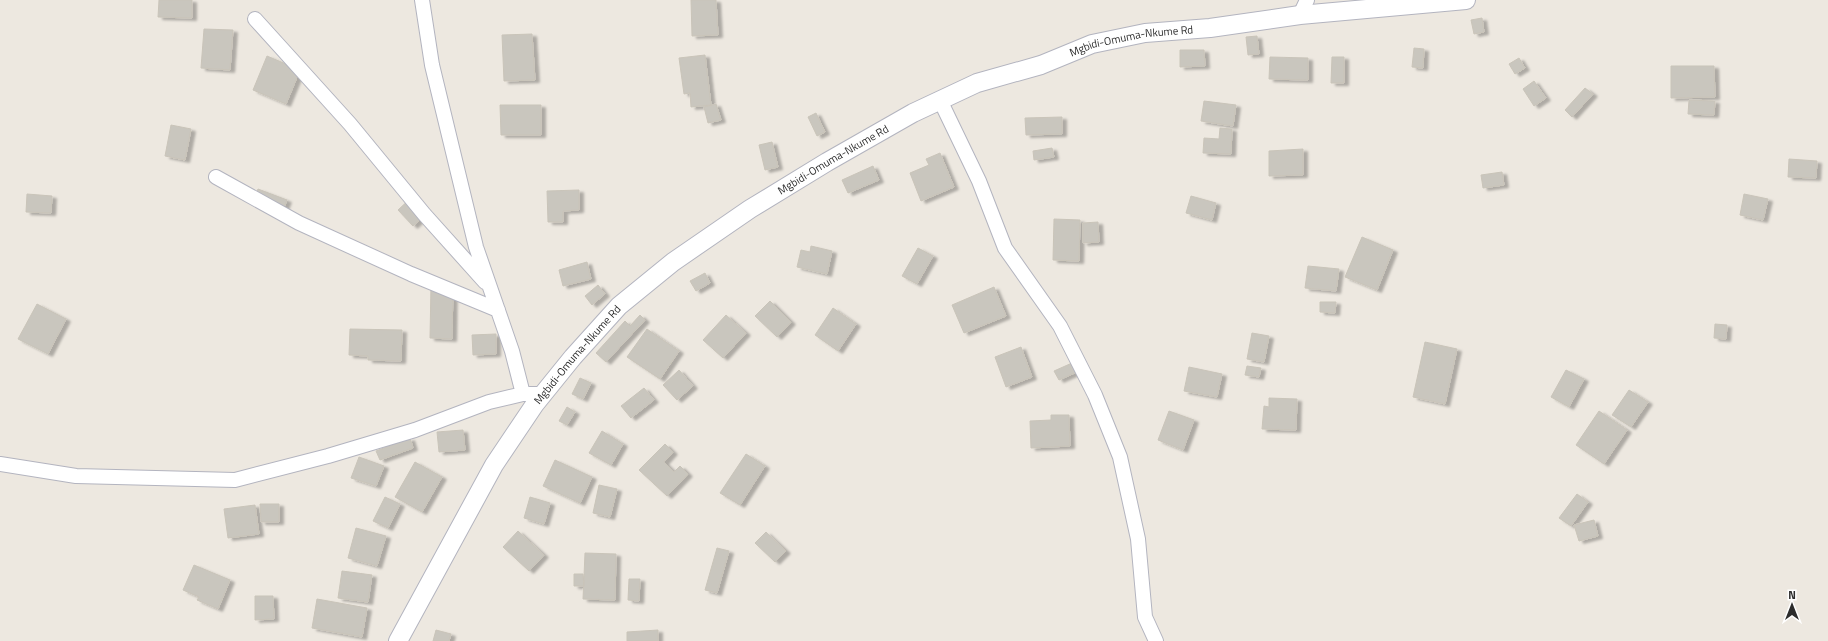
<svg xmlns="http://www.w3.org/2000/svg" width="1828" height="641" font-family="'Titillium Web',sans-serif">
  <style>
    .building { fill: #c9c6be; stroke: #c9c4b9; filter: url(#shadow) }
    .lines { fill: none; stroke-linecap: round; stroke-linejoin: round }
    .minor-casing { stroke: #b3b4bf; stroke-width: 16 }
    .tertiary-casing { stroke: #b3b4bf; stroke-width: 20 }
    .minor { stroke: #fff; stroke-width: 14 }
    .tertiary { stroke: #fff; stroke-width: 18 }
    .labels { text-anchor: middle; dominant-baseline: central; stroke-width: 3; stroke-linejoin: round; paint-order: stroke }
    .street-label { font-size: 11px; fill: #2c2c2c; stroke: #fff }
  </style>
  <defs>
    <filter id="shadow"><feDropShadow dx="4.5" dy="2.5" stdDeviation="1" flood-color="#0004"/></filter>
  </defs>
  <rect width="100%" height="100%" fill="#ede8e0"/>
  <path class="building" d="M 159,0 L 192,0 L 192,18 L 158,17 Z
    M 691,0 L 716,0 L 718,35 L 692,36 Z
    M 1482,18 L 1484,32 L 1474,34 L 1471,20 Z
    M 204,29 L 233,30 L 230,70 L 201,68 Z
    M 532,34 L 535,80 L 504,81 L 502,35 Z
    M 1257,36 L 1259,54 L 1248,55 L 1246,37 Z
    M 1414,48 L 1424,49 L 1423,68 L 1412,67 Z
    M 1180,50 L 1204,50 L 1205,66 L 1180,67 Z
    M 705,55 L 711,105 L 691,107 L 690,93 L 684,94 L 679,58 Z
    M 267,56 L 300,70 L 286,104 L 253,90 Z
    M 1270,57 L 1308,58 L 1308,80 L 1269,79 Z
    M 1332,57 L 1344,57 L 1344,83 L 1331,83 Z
    M 1519,58 L 1525,68 L 1515,74 L 1509,64 Z
    M 1671,66 L 1714,66 L 1715,97 L 1671,98 Z
    M 1534,81 L 1546,98 L 1534,106 L 1523,89 Z
    M 1585,88 L 1593,94 L 1572,117 L 1565,110 Z
    M 1689,100 L 1715,101 L 1714,115 L 1688,114 Z
    M 1204,101 L 1236,105 L 1233,126 L 1201,121 Z
    M 716,104 L 721,120 L 708,123 L 704,107 Z
    M 500,105 L 541,105 L 541,135 L 501,135 Z
    M 816,113 L 825,132 L 817,136 L 808,117 Z
    M 1062,117 L 1062,134 L 1026,135 L 1025,118 Z
    M 171,125 L 191,129 L 185,160 L 165,156 Z
    M 1220,128 L 1232,129 L 1231,154 L 1203,153 L 1204,138 L 1219,139 Z
    M 772,142 L 778,167 L 765,170 L 759,145 Z
    M 1052,148 L 1054,157 L 1034,160 L 1033,151 Z
    M 1303,149 L 1303,175 L 1269,176 L 1269,151 Z
    M 940,153 L 954,187 L 921,201 L 910,173 L 929,165 L 926,159 Z
    M 1789,159 L 1817,161 L 1816,178 L 1788,177 Z
    M 873,166 L 879,180 L 848,193 L 842,180 Z
    M 1502,172 L 1504,185 L 1483,188 L 1481,175 Z
    M 258,189 L 287,200 L 283,210 L 254,199 Z
    M 579,190 L 579,210 L 563,211 L 563,222 L 548,222 L 547,191 Z
    M 27,194 L 52,196 L 51,213 L 26,212 Z
    M 1744,194 L 1768,199 L 1763,220 L 1740,215 Z
    M 1191,196 L 1216,203 L 1212,220 L 1186,213 Z
    M 412,197 L 427,213 L 413,226 L 398,210 Z
    M 1054,219 L 1080,220 L 1079,261 L 1053,260 Z
    M 1098,222 L 1099,242 L 1083,243 L 1083,223 Z
    M 1362,237 L 1393,250 L 1377,290 L 1345,277 Z
    M 811,246 L 832,251 L 827,274 L 797,267 L 801,250 L 810,252 Z
    M 918,248 L 933,256 L 917,284 L 902,276 Z
    M 587,262 L 591,279 L 563,286 L 559,270 Z
    M 1308,266 L 1339,269 L 1336,291 L 1305,288 Z
    M 705,273 L 710,283 L 696,291 L 690,281 Z
    M 431,284 L 453,285 L 452,339 L 430,338 Z
    M 598,285 L 605,294 L 592,305 L 585,296 Z
    M 994,287 L 1006,316 L 964,333 L 952,305 Z
    M 770,301 L 791,322 L 777,337 L 755,316 Z
    M 1320,302 L 1336,302 L 1335,313 L 1320,312 Z
    M 37,304 L 66,319 L 48,354 L 18,339 Z
    M 833,308 L 856,324 L 838,351 L 815,335 Z
    M 640,315 L 645,320 L 606,362 L 596,353 L 625,321 L 630,326 Z
    M 726,315 L 746,333 L 723,358 L 703,340 Z
    M 1715,324 L 1727,325 L 1726,339 L 1714,338 Z
    M 350,329 L 402,330 L 401,361 L 368,360 L 368,356 L 349,355 Z
    M 647,329 L 679,351 L 660,379 L 627,357 Z
    M 1252,333 L 1269,336 L 1264,362 L 1247,359 Z
    M 496,334 L 496,354 L 473,355 L 472,335 Z
    M 1425,342 L 1457,349 L 1445,404 L 1413,397 Z
    M 1021,347 L 1032,377 L 1006,387 L 995,357 Z
    M 1072,363 L 1077,372 L 1059,380 L 1054,371 Z
    M 1247,366 L 1261,368 L 1259,377 L 1245,375 Z
    M 1189,367 L 1222,374 L 1217,397 L 1184,391 Z
    M 679,370 L 693,386 L 677,400 L 663,385 Z
    M 1566,370 L 1584,379 L 1569,407 L 1551,397 Z
    M 580,378 L 591,383 L 583,399 L 572,394 Z
    M 644,388 L 654,400 L 631,418 L 621,406 Z
    M 1629,390 L 1648,402 L 1631,427 L 1612,415 Z
    M 1269,398 L 1297,399 L 1296,430 L 1262,429 L 1264,406 L 1269,407 Z
    M 567,407 L 575,412 L 567,425 L 559,421 Z
    M 1169,411 L 1194,420 L 1183,450 L 1158,440 Z
    M 1599,411 L 1627,430 L 1604,464 L 1576,445 Z
    M 1051,415 L 1069,415 L 1070,446 L 1031,448 L 1030,421 L 1051,420 Z
    M 463,430 L 465,450 L 439,452 L 437,432 Z
    M 602,431 L 623,444 L 611,465 L 589,453 Z
    M 410,438 L 413,448 L 380,460 L 376,451 Z
    M 665,444 L 673,452 L 664,462 L 674,472 L 680,466 L 688,474 L 667,496 L 639,470 Z
    M 746,454 L 765,466 L 740,505 L 720,493 Z
    M 359,457 L 384,466 L 376,486 L 351,478 Z
    M 555,460 L 592,477 L 580,503 L 543,486 Z
    M 415,462 L 442,477 L 422,512 L 395,497 Z
    M 599,485 L 617,489 L 610,517 L 593,513 Z
    M 1577,494 L 1588,502 L 1571,526 L 1559,518 Z
    M 385,497 L 400,504 L 388,528 L 373,521 Z
    M 530,497 L 550,503 L 544,524 L 524,518 Z
    M 260,504 L 279,504 L 279,522 L 261,522 Z
    M 255,505 L 259,534 L 228,538 L 224,509 Z
    M 1594,520 L 1598,536 L 1579,541 L 1574,525 Z
    M 356,528 L 386,536 L 377,566 L 348,558 Z
    M 518,531 L 544,555 L 529,571 L 503,547 Z
    M 766,532 L 786,551 L 775,562 L 755,543 Z
    M 717,548 L 729,551 L 717,593 L 705,590 Z
    M 585,553 L 616,554 L 615,600 L 583,599 Z
    M 194,565 L 230,580 L 218,609 L 197,600 L 199,597 L 183,590 Z
    M 342,571 L 372,575 L 368,602 L 338,598 Z
    M 574,574 L 583,574 L 584,586 L 574,586 Z
    M 629,579 L 640,579 L 639,601 L 628,600 Z
    M 255,596 L 273,596 L 274,619 L 255,620 Z
    M 317,599 L 367,608 L 362,637 L 312,628 Z
    M 436,630 L 451,634 L 449,641 L 433,641 Z
    M 658,630 L 658,641 L 627,641 L 627,632 Z"/>
  <g class="lines">
    <defs>
      <path id="minor" d="M 422,0 L 432,65 L 476,247 L 512,351 L 523,394
        M 1300,15 L 1307,0
        M 255,19 L 350,124 L 424,214 L 485,282
        M 940,100 L 979,181 L 1005,248 L 1060,326 L 1095,395 L 1120,457 L 1138,539 L 1145,617 L 1156,641
        M 216,177 L 299,223 L 411,274 L 498,310
        M 0,464 L 76,476 L 235,480 L 328,456 L 415,430 L 489,402 L 523,394 L 543,394"/>
      <g id="tertiary">
        <path id="s1" d="M 398,641 L 494,465 L 535,404 L 573,357 L 619,306 L 673,262 L 750,209 L 827,162 L 913,113 L 977,83 L 1041,65 L 1092,44 L 1145,33 L 1210,28 L 1300,15 L 1466,0"/>
      </g>
    </defs>
    <use href="#minor" class="minor-casing"/>
    <use href="#tertiary" class="tertiary-casing"/>
    <use href="#minor" class="minor"/>
    <use href="#tertiary" class="tertiary"/>
  </g>
  <g class="labels">
    <g class="street-label">
      <text stroke="none"><textPath href="#s1" startOffset="987">Mgbidi-Omuma-Nkume Rd</textPath></text>
      <text stroke="none"><textPath href="#s1" startOffset="663">Mgbidi-Omuma-Nkume Rd</textPath></text>
      <text stroke="none"><textPath href="#s1" startOffset="339">Mgbidi-Omuma-Nkume Rd</textPath></text>
    </g>
  </g>
  <g transform="translate(1792 605)" stroke="#ffffff" stroke-width="3" paint-order="stroke">
  <path d="M0-3L7 15L0 10L-7 15Z" fill="#2c2c2c"/>
  <text y="-6" font-size="11" font-weight="bold" text-anchor="middle" fill="#2c2c2c">N</text>
  </g>
</svg>
